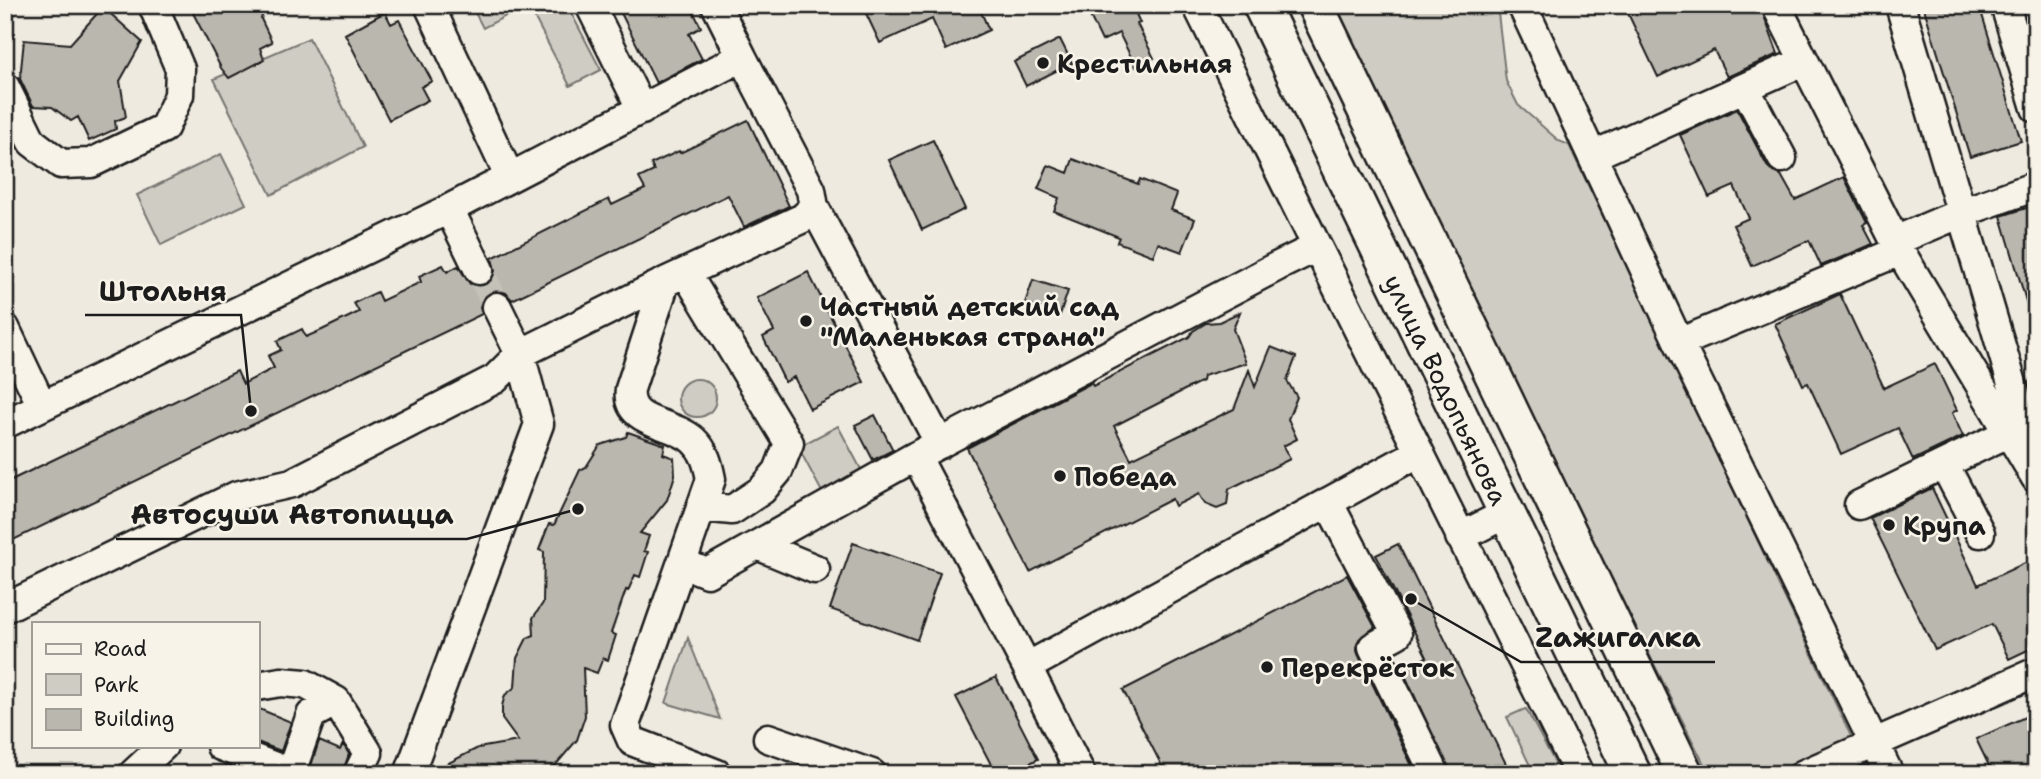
<svg xmlns="http://www.w3.org/2000/svg" width="2041" height="779" font-family="'Shantell Sans',sans-serif">
  <style>
    .green { fill: #cfccc3; stroke: #767470; stroke-width: 2 }
    .building { fill: #bab7af; stroke: #1c1c1c; stroke-width: 2 }
    .lines { fill: none; stroke-linecap: round; stroke-linejoin: round }
    .minor-tunnel { stroke: #c4c1b9; stroke-width: 28; stroke-dasharray: 28 14; stroke-linecap: butt }
    .minor-casing { stroke: #1c1c1c; stroke-width: 33 }
    .major-casing { stroke: #1c1c1c; stroke-width: 40 }
    .minor { stroke: #f7f3e8; stroke-width: 28 }
    .major { stroke: #f7f3e8; stroke-width: 35 }
    .poi-dot { fill: #1c1c1c; stroke: #f7f3e8; stroke-width: 2.5 }
    .labels { text-anchor: middle; dominant-baseline: central; stroke-width: 5; stroke-linejoin: round; paint-order: stroke }
    .poi-label { font-size: 26px; font-weight: bold; fill: #1c1c1c; stroke: #f7f3e8; text-anchor: start }
    .street-label { font-size: 26px; fill: #1c1c1c; stroke: #f7f3e8 }
    .leader { fill: none; stroke: #1c1c1c; stroke-width: 2.5 }
    .callout-dot { fill: #1c1c1c; stroke: #f7f3e8; stroke-width: 2.5 }
    .callout-label { font-size: 28px; text-anchor: middle; font-weight: bold; fill: #1c1c1c; stroke: #f7f3e8; stroke-width: 5; stroke-linejoin: round; paint-order: stroke }
  </style>
  <rect width="100%" height="100%" fill="#eeeae0"/>
  <filter id="ink" filterUnits="userSpaceOnUse"><feTurbulence type="fractalNoise" baseFrequency=".0143" numOctaves="2"/><feDisplacementMap in="SourceGraphic" scale="14" xChannelSelector="R" yChannelSelector="G"/><feConvolveMatrix kernelMatrix="1 2 1 2 8 2 1 2 1" color-interpolation-filters="sRGB"/></filter>
  <g filter="url(#ink)">
    <path class="green" d="M 471,5 L 527,5 L 483,28 Z
      M 528,5 L 567,5 L 601,70 L 570,86 Z
      M 1333,5 L 1497,5 L 1506,81 L 1518,105 L 1559,141 L 1569,145 L 1869,774 L 1790,774 L 1794,764 L 1769,774 L 1709,774 L 1615,586 Z
      M 309,38 L 363,147 L 271,195 L 214,79 Z
      M 221,154 L 246,204 L 161,245 L 137,195 Z
      M678 398a19 19 0 1 1 38 0a19 19 0 1 1-38 0Z
      M 838,426 L 863,473 L 823,494 L 798,447 Z
      M 688,638 L 720,719 L 666,703 Z
      M 1525,709 L 1526,709 L 1561,774 L 1534,774 L 1507,717 Z"/>
    <path class="building" d="M 189,5 L 266,5 L 261,19 L 272,42 L 260,48 L 264,60 L 229,78 L 221,68 Z
      M 617,5 L 690,5 L 701,27 L 689,34 L 702,59 L 656,83 Z
      M 862,5 L 978,5 L 989,30 L 946,50 L 932,19 L 880,43 Z
      M 1112,5 L 1132,5 L 1140,23 L 1137,24 L 1154,58 L 1136,67 L 1119,33 L 1102,41 L 1090,16 Z
      M 1624,5 L 1760,5 L 1778,54 L 1727,77 L 1714,50 L 1658,77 Z
      M 1923,5 L 1979,5 L 2021,141 L 1970,157 Z
      M 103,7 L 142,42 L 120,81 L 126,117 L 115,121 L 116,129 L 89,141 L 78,117 L 71,121 L 52,107 L 33,106 L 20,79 L 24,40 L 70,44 Z
      M 385,12 L 391,24 L 399,20 L 432,81 L 421,87 L 428,100 L 389,120 L 345,34 Z
      M 1060,39 L 1072,63 L 1026,86 L 1014,62 Z
      M 1737,109 L 1767,166 L 1773,172 L 1781,175 L 1795,200 L 1844,177 L 1867,223 L 1863,225 L 1873,244 L 1821,266 L 1809,240 L 1752,266 L 1733,225 L 1749,218 L 1734,186 L 1709,197 L 1680,135 Z
      M 748,120 L 789,206 L 744,227 L 728,195 L 512,300 L 506,293 L 499,291 L 490,292 L 483,298 L 480,307 L 482,314 L 5,544 L 5,483 L 237,371 L 243,384 L 274,368 L 268,356 L 281,350 L 277,341 L 302,329 L 306,337 L 322,330 L 359,312 L 354,303 L 377,292 L 381,301 L 421,282 L 419,276 L 443,265 L 447,272 L 458,266 L 470,284 L 477,286 L 486,285 L 492,280 L 495,272 L 492,258 L 609,199 L 612,205 L 645,189 L 639,178 L 654,171 L 651,164 L 679,151 L 680,153 Z
      M 933,140 L 965,209 L 922,230 L 889,160 Z
      M 1073,159 L 1138,184 L 1140,179 L 1177,194 L 1171,210 L 1195,219 L 1182,252 L 1158,243 L 1153,256 L 1117,242 L 1119,237 L 1054,211 L 1059,198 L 1038,189 L 1048,165 L 1068,173 Z
      M 2036,205 L 2036,317 L 2031,318 L 2001,216 Z
      M 808,272 L 864,382 L 810,409 L 794,377 L 785,382 L 763,337 L 774,331 L 757,298 Z
      M 1033,280 L 1068,291 L 1060,315 L 1025,303 Z
      M 1840,294 L 1884,388 L 1935,364 L 1957,410 L 1952,413 L 1963,436 L 1913,460 L 1898,428 L 1841,454 L 1808,383 L 1803,385 L 1775,324 Z
      M 1240,312 L 1233,329 L 1246,363 L 1203,376 L 1202,381 L 1114,426 L 1131,459 L 1234,409 L 1249,370 L 1255,387 L 1271,347 L 1296,357 L 1287,381 L 1297,397 L 1288,419 L 1297,439 L 1283,446 L 1290,459 L 1229,489 L 1227,505 L 1217,509 L 1205,504 L 1199,494 L 1175,506 L 1172,499 L 1030,572 L 967,448 L 1091,383 L 1093,386 L 1189,337 L 1193,331 L 1206,323 L 1219,322 Z
      M 875,415 L 893,450 L 873,460 L 855,425 Z
      M 628,432 L 665,445 L 663,454 L 674,458 L 675,475 L 667,500 L 640,533 L 649,536 L 644,551 L 648,552 L 640,577 L 635,575 L 628,591 L 626,590 L 611,633 L 616,635 L 608,660 L 603,658 L 597,673 L 583,668 L 585,716 L 577,740 L 548,774 L 427,774 L 478,748 L 518,741 L 502,719 L 502,706 L 505,695 L 515,687 L 517,658 L 527,638 L 534,635 L 533,618 L 543,603 L 544,552 L 539,550 L 549,524 L 554,525 L 580,470 L 586,467 L 600,445 L 626,437 Z
      M 1932,488 L 1978,585 L 2029,561 L 2036,576 L 2036,646 L 2009,659 L 1992,624 L 1935,650 L 1870,518 Z
      M 853,543 L 940,573 L 917,640 L 830,609 Z
      M 1398,544 L 1511,774 L 1451,774 L 1402,669 L 1427,657 L 1376,555 Z
      M 1347,575 L 1375,627 L 1359,639 L 1356,647 L 1358,654 L 1416,774 L 1166,774 L 1123,690 Z
      M 996,677 L 1038,759 L 1008,774 L 996,774 L 956,697 Z
      M 257,708 L 291,722 L 281,751 L 257,742 Z
      M 2036,712 L 2036,774 L 1993,774 L 1976,739 Z
      M 319,741 L 340,750 L 343,744 L 349,754 L 342,774 L 329,774 L 311,766 Z"/>
    <g class="lines">
      <path class="minor-tunnel" d="M 479,270 L 497,307"/>
      <defs>
        <path id="minor" d="M 429,5 L 509,176
          M 590,5 L 642,110
          M 1197,5 L 1579,774
          M 1522,5 L 1679,343 L 1889,774
          M 1776,5 L 1900,251 L 2036,478
          M 1900,5 L 2032,451
          M 2005,5 L 2036,108
          M 5,87 L 32,142 L 61,164 L 91,163 L 164,128 L 179,95 L 180,69 L 153,5
          M 1745,88 L 1782,158
          M 1592,156 L 1804,61
          M 814,207 L 940,444
          M 449,209 L 479,270
          M 1895,241 L 1961,213 L 2036,186
          M 686,273 L 789,443 L 778,471 L 762,490 L 732,510 L 702,507
          M 665,282 L 630,389 C 625,425 672,421 693,440 C 705,451 708,464 711,479 L 625,725 L 632,741 L 717,774
          M 5,328 L 42,406
          M 1679,343 L 1900,251
          M 5,424 L 449,209 L 742,57 L 716,5
          M 916,456 L 1027,667
          M 1944,464 L 1980,533
          M 1328,502 L 1397,634 L 1373,647 L 1435,774
          M 1859,505 L 2008,433
          M 1460,537 L 1507,513
          M 757,545 L 815,569
          M 682,563 L 707,573 L 916,456 L 1278,266 L 1317,247
          M 5,608 L 236,496 L 292,483 L 495,379 L 520,354 L 665,282 L 803,218 L 814,207 L 811,190 L 742,57
          M 257,686 L 281,682 L 305,684 L 336,701 L 368,753 L 358,774
          M 768,738 L 872,774
          M 221,746 L 293,774
          M 291,772 L 311,715 L 336,701
          M 133,774 L 163,746
          M 409,774 L 539,424 L 520,354 L 497,307
          M 1081,774 L 1027,667 L 1418,453
          M 1804,774 L 2036,672"/>
        <g id="major">
          <path id="s1" d="M 1261,5 L 1633,774"/>
          <path d="M 1315,5 L 1685,774"/>
        </g>
      </defs>
      <use href="#minor" class="minor-casing"/>
      <use href="#major" class="major-casing"/>
      <use href="#minor" class="minor"/>
      <use href="#major" class="major"/>
    </g>
  </g>
  <g class="poi-dot">
    <circle cx="1043" cy="63" r="7"/>
    <circle cx="806" cy="321" r="7"/>
    <circle cx="1060" cy="476" r="7"/>
    <circle cx="1889" cy="525" r="7"/>
    <circle cx="1267" cy="667" r="7"/>
  </g>
  <g class="labels">
    <g class="poi-label">
      <text x="1057" y="63">Крестильная</text>
      <text x="820" y="306">Частный детский сад<tspan x="820" dy="30">"Маленькая страна"</tspan></text>
      <text x="1074" y="476">Победа</text>
      <text x="1903" y="525">Крупа</text>
      <text x="1281" y="667">Перекрёсток</text>
    </g>
    <g class="street-label">
      <text stroke="none"><textPath href="#s1" startOffset="427">улица Водопьянова</textPath></text>
    </g>
  </g>
  <path class="leader" d="M251 411L241 315H85M578 509L467 539H116M1411 599L1521 662H1715"/>
  <g class="callout-dot">
    <circle cx="251" cy="411" r="7"/>
    <circle cx="578" cy="509" r="7"/>
    <circle cx="1411" cy="599" r="7"/>
  </g>
  <g class="callout-label">
    <text x="163" y="301">Штольня</text>
    <text x="292" y="524">Автосуши Автопицца</text>
    <text x="1618" y="647">Zажигалка</text>
  </g>
  <rect width="2041" height="779" fill="none" stroke="#f7f3e8" stroke-width="28"/>
  <rect x="14" y="14" width="2013" height="751" fill="none" stroke="#1c1c1c" stroke-width="2.5" filter="url(#ink)"/>
  <rect x="32" y="622" width="228" height="126" fill="#f7f3e8" stroke="#9f9d96" stroke-width="2"/>
  <rect x="46" y="644" width="35" height="10" fill="#f7f3e8" stroke="#9f9d96" stroke-width="2"/>
  <text x="94" y="656" font-size="21" fill="#1c1c1c">Road</text>
  <rect x="46" y="674" width="35" height="21" fill="#cfccc3" stroke="#9f9d96" stroke-width="2"/>
  <text x="94" y="692" font-size="21" fill="#1c1c1c">Park</text>
  <rect x="46" y="709" width="35" height="21" fill="#bab7af" stroke="#9f9d96" stroke-width="2"/>
  <text x="94" y="726" font-size="21" fill="#1c1c1c">Building</text>
</svg>
